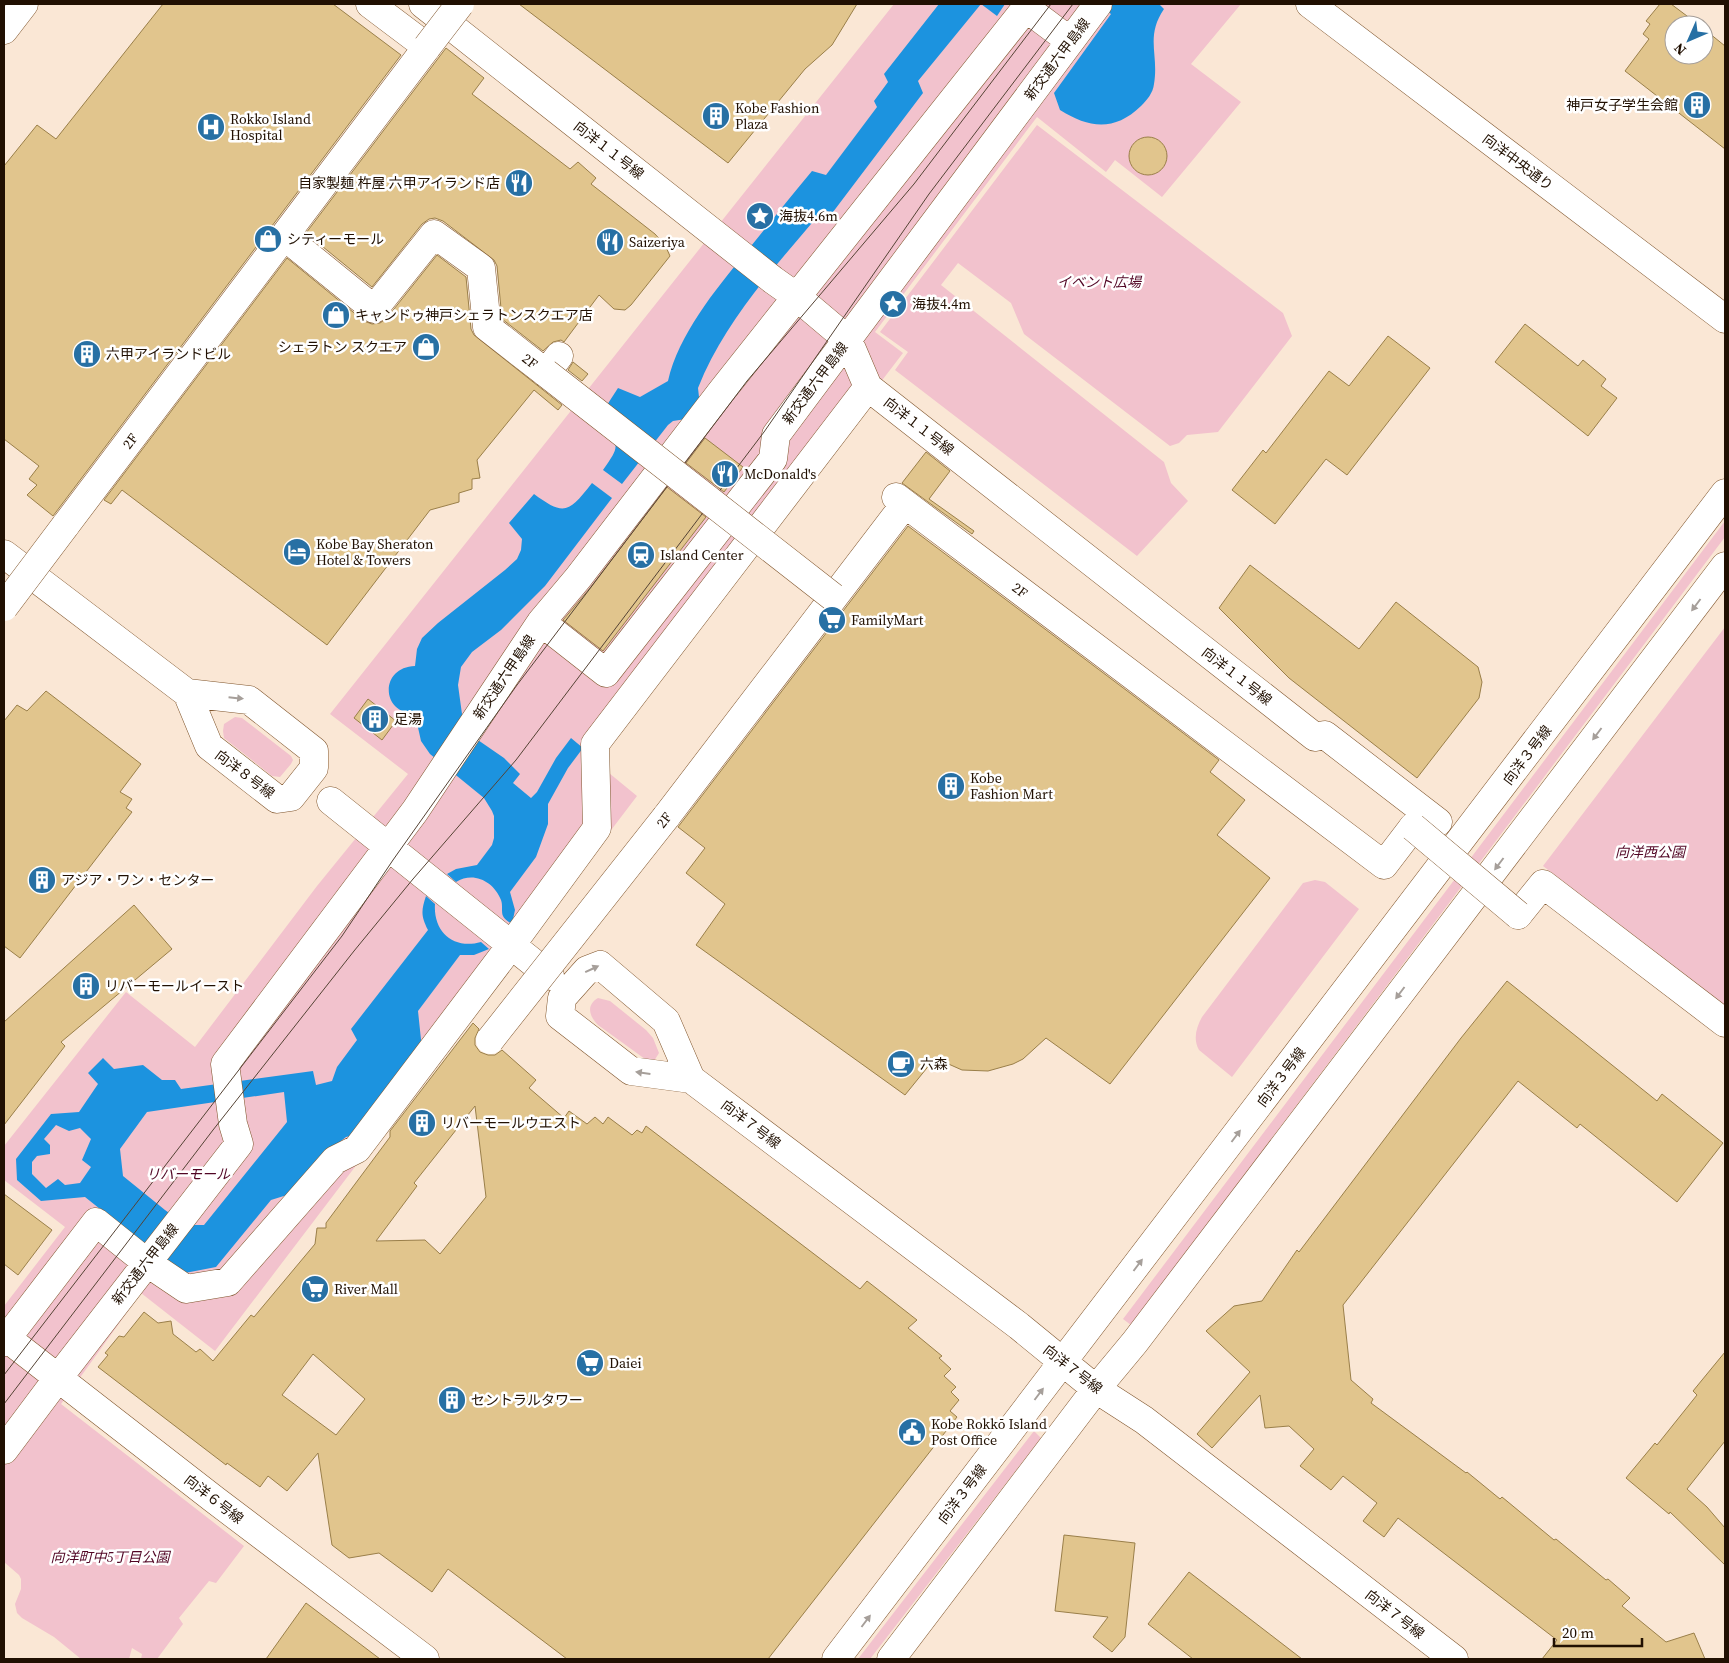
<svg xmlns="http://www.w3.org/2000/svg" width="1729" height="1663" font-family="'Source Serif 4','Noto Sans JP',serif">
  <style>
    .green { fill: #f2c2cd }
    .water { fill: #1c93df; fill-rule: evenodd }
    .building { fill: #e1c58d; stroke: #9a7f49; fill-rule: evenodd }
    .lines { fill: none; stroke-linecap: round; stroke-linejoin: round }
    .minor-casing { stroke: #80562d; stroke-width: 29 }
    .minor { stroke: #fff; stroke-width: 28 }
    .tram { stroke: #554334; stroke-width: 1 }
    .minor-bridge-casing { stroke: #80562d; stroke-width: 29; stroke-linecap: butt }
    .minor-bridge { stroke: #fff; stroke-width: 28 }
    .oneway { fill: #a69f9a }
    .labels { text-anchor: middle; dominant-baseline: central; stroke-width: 5; stroke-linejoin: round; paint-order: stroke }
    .street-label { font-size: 14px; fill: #211002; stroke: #fff }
    .poi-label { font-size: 14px; fill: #211002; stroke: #fff; text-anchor: start }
    .park-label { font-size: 14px; font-style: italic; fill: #510524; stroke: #fff }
  </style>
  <rect width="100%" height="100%" fill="#fae7d5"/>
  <path class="green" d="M 894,4 L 1241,4 L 1191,64 L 1241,102 L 1162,197 L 1115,160 L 1106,172 L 1037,117 L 875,332 L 903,353 L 592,759 L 637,796 L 215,1351 L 141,1293 L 61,1404 L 244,1546 L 216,1583 L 209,1581 L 179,1618 L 183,1624 L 157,1659 L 141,1659 L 142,1654 L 132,1648 L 129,1659 L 81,1659 L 54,1637 L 22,1618 L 17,1613 L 15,1604 L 21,1589 L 21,1579 L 19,1575 L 4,1562 L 4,1306 L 65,1227 L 4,1180 L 4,1146 L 126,992 L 195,1047 L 317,886 L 408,774 L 330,714 Z
    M 1037,125 L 1283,313 L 1292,336 L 1218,432 L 1187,435 L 1179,443 L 1170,446 L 1024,334 L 1011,303 L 958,263 L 941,285 L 1164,462 L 1171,483 L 1188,501 L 1137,556 L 895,370 L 908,352 L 880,332 Z
    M 1725,521 L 1725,537 L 1131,1325 L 1123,1319 Z
    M 1725,627 L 1725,1005 L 1543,866 Z
    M 235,717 L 242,718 L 291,756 L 293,760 L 291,764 L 280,777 L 272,776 L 224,738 L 223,731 L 224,724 Z
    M 1315,880 L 1325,882 L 1359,909 L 1232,1077 L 1199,1050 C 1193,1039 1196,1028 1202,1017 L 1303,883 Z
    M 598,998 L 610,1001 L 646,1030 L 653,1038 L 659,1053 L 654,1061 L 645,1059 L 598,1025 C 589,1016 586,1005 598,998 Z
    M 1034,1431 L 1041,1438 L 870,1659 L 858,1659 Z"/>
  <path class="water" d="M 939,4 L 1005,4 L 997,16 L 981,4 L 918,81 L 923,93 L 833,212 L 822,211 C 776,266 725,320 698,388 L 699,397 L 703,407 L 686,419 L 673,421 L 668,425 L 622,484 L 603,470 C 623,442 618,445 596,422 L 618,388 L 640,397 L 668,381 C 679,333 717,288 747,251 C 769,224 790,197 812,171 L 826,175 L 877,107 L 874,101 L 888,82 L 884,74 Z
    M 1097,4 L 1159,4 L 1164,9 C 1145,37 1159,54 1154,84 C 1153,93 1147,100 1141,106 C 1114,132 1089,128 1060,110 L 1054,93 L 1111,14 Z
    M 592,483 L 612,498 L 545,586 L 501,630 L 472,652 L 461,667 L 458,685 L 462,714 L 475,738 L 504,758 L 520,774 L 513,783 L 531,798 L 537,792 L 556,758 L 571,738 L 583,748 L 568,768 L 548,804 L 548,824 L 536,857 L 510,892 L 515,910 L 512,924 C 509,922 504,919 503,916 C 501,912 503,905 501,900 C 494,882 474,871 456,882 L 447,874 L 456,869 L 477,865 L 492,845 L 494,838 L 494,816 L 492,811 L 484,798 L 430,754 L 421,741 L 415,714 C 380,713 380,667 415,666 L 417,649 L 422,638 L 438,623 L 505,570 L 517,559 L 521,550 L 522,539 L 509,523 L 534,494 C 565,517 569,512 592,483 Z
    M 426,896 L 435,904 C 433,931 453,950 481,942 L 489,949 L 474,955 L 460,955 L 418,1011 L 422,1049 L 355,1135 L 346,1137 L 326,1153 L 287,1195 L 271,1200 L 216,1267 L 185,1273 L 144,1244 L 85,1197 L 41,1201 L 17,1180 L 16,1159 L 51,1114 L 79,1112 L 98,1084 L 88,1073 L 103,1058 L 114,1069 L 143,1065 L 162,1080 L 175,1080 L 181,1089 L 313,1071 L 316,1085 L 332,1081 L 337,1067 L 357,1040 L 351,1029 L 428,930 C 421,916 421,911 426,896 ZM 284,1092 L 287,1122 L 204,1225 L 186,1225 L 165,1210 L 123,1176 L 120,1149 L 147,1112 ZM 56,1125 L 69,1131 L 80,1128 L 91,1139 L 82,1160 L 91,1167 L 80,1183 L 65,1185 L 58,1179 L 46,1188 L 32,1174 L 32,1162 L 37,1156 L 50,1154 L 50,1145 L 44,1139 Z"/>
  <path class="building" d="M 163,4 L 333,4 L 401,55 L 53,516 L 27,495 L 37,485 L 29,479 L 39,466 L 4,439 L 4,166 L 37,125 L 56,139 Z
    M 519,4 L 857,4 L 832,45 L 805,69 L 728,163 Z
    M 1660,4 L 1671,4 L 1699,25 L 1674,25 L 1674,55 L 1704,55 L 1704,29 L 1725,46 L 1725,149 L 1625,71 L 1649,39 L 1643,34 L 1650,24 L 1646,21 Z
    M 446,48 L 484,78 L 472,94 L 570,169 L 578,162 L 596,178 L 591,184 L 655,234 L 665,245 L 670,256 L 631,305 L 625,310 L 614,309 L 599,295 L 564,342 L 561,340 L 553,342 L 543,351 L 502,319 L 497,266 L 494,260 L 443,221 L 435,218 L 429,219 L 422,224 L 372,287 L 306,233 Z
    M1129 156a19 19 0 1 1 38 0a19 19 0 1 1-38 0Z
    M 437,255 L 466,277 L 471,329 L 474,335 L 562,405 L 558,410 L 534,390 L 477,460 L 480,478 L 472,479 L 472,489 L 459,493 L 459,502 L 430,510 L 327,645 L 122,490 L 111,504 L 104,500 L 287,258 L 364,321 L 372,324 L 380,323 L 386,319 Z
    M 1525,324 L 1578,366 L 1583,360 L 1606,379 L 1601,386 L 1617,398 L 1588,436 L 1495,362 Z
    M 1388,336 L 1430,368 L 1347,475 L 1326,459 L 1275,524 L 1232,490 L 1263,450 L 1266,453 L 1329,371 L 1349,386 Z
    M 573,362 L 588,374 L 582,381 L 568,370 Z
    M 705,438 L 743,467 L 724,492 L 686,463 Z
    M 926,452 L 950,471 L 929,499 L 974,531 L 972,534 L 902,483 Z
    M 667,487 L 706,517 L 603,651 L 563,620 L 590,588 Z
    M 908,526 L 1219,760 L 1210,772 L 1245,800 L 1217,835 L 1270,878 L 1110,1084 L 1046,1038 L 1023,1059 L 1013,1064 L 988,1071 L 962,1070 L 935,1058 L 905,1095 L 696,945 L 725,904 L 686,873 L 705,848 L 678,827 Z
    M 1250,565 L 1359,649 L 1396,602 L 1478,667 L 1482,682 L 1479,698 L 1417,778 L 1289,678 L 1219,608 Z
    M 46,691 L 141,764 L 120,792 L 132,799 L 126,808 L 132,812 L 20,958 L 4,946 L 4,721 L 17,705 L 27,711 Z
    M 368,699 L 396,721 L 382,740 L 354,718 Z
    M 134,905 L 172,949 L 61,1042 L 65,1046 L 4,1125 L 4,1022 Z
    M 1507,981 L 1657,1101 L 1662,1094 L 1723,1143 L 1677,1202 L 1580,1124 L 1577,1128 L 1518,1081 L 1343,1305 L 1351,1380 L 1373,1399 L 1371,1403 L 1466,1473 L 1467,1472 L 1500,1499 L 1502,1497 L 1554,1540 L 1556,1539 L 1606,1580 L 1608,1579 L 1630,1598 L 1622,1606 L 1666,1642 L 1694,1633 L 1705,1659 L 1542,1659 L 1557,1640 L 1398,1518 L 1384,1537 L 1363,1521 L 1377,1503 L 1343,1476 L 1331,1490 L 1300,1466 L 1314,1449 L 1289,1426 L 1265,1428 L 1260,1395 L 1212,1448 L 1197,1434 L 1250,1372 L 1206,1331 L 1234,1306 L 1262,1301 L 1297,1250 L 1299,1252 L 1461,1038 Z
    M 473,1023 L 479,1029 L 475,1038 L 475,1045 L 480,1052 L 488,1055 L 495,1055 L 502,1050 L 536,1080 L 529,1088 L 564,1118 L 569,1111 L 587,1124 L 595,1117 L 603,1124 L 608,1117 L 632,1135 L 637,1130 L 642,1133 L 646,1126 L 860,1289 L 867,1281 L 917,1320 L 908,1328 L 942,1356 L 939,1358 L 951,1369 L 944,1376 L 956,1387 L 951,1392 L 959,1400 L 950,1411 L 957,1417 L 768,1659 L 567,1659 L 448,1569 L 432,1592 L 379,1553 L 349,1558 L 332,1545 L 318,1453 L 287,1491 L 268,1476 L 260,1487 L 227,1463 L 226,1465 L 98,1367 L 108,1355 L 105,1353 L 119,1336 L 124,1337 L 144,1312 L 158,1323 L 171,1321 L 173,1334 L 196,1352 L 200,1349 L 213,1361 L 251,1315 L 254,1317 L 315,1244 L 317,1228 L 326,1228 L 326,1223 L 390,1137 L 390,1131 ZM 475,1106 L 486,1197 L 440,1254 L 425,1240 L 376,1241 L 417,1186 L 414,1183 ZM 313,1354 L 365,1399 L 336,1435 L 282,1395 Z
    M 4,1194 L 52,1230 L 18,1275 L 4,1264 Z
    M 1725,1352 L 1725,1441 L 1687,1489 L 1707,1507 L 1725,1528 L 1725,1565 L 1670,1512 L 1669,1514 L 1626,1478 L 1655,1443 L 1657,1445 L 1697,1395 L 1693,1391 Z
    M 1064,1535 L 1135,1543 L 1125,1637 L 1112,1652 L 1093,1637 L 1108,1617 L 1055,1611 Z
    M 1189,1572 L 1302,1659 L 1193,1659 L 1148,1624 Z
    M 306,1603 L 380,1659 L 266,1659 Z"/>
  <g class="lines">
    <defs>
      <path id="minor" d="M 423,4 L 773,280 L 797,297 L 848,340 L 868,387 L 1315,737 L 1325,735 L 1438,822
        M 1310,4 L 1725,319
        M 4,30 L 24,4
        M 284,236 L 374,309 L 434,234 L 481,268 L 487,327 L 546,373 L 559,356
        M 896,497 L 1384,865 L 1413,827
        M 65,526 L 427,47 L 370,4
        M 4,554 L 187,693 L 249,700 L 314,751 L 314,768 L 291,797 L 277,799 L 209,746 L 187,693
        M 541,622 L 578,578 L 721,392 L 1026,8 L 1070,41
        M 331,801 L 550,976
        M 666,817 L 905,504
        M 1518,915 L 1543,884 L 1725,1023
        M 691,1079 L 666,1021 L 600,965 L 587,970 L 562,998 L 560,1016 L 631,1071 L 691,1079 L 1019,1326 L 1096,1389 L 1144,1420 L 1454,1659
        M 4,1336 L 215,1500 L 425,1659
        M 4,1342 L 96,1222 L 146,1262 L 186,1289 L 228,1282 L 335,1160 L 357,1149 L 512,944 L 597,828 L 595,744 L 868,387
        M 4,1450 L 58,1378 L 239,1144 L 233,1124 L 225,1064 L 415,811 L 541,622 L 606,673 L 773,459 L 776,435 L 1098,4
        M 836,1659 L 1725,493
        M 891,1659 L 1096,1389 L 1135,1342 L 1725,566"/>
    </defs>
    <use href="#minor" class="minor-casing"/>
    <use href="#minor" class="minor"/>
    <path class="tram" d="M 4,1375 L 342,936 L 393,860 L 517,685 L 747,381 L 914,184 L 1051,4
      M 4,1404 L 213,1130 L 354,951 L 413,879 L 516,760 L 764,432 L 929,194 L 1073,4"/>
    <defs>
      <path id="minor-bridge" d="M 427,47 L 460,4
        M 546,373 L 833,597
        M 4,607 L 65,526
        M 1413,827 L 1518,915
        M 490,1040 L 666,817"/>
    </defs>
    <use href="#minor-bridge" class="minor-bridge-casing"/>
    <use href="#minor-bridge" class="minor-bridge"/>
  </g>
  <defs><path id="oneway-solid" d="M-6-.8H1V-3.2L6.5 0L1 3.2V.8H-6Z" transform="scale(1.25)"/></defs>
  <g class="oneway">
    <use href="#oneway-solid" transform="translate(1696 605) rotate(127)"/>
    <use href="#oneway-solid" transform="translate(236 698) rotate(6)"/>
    <use href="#oneway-solid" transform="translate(1597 734) rotate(127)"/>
    <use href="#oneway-solid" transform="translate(1499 864) rotate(127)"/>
    <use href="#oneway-solid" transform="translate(592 969) rotate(-25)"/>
    <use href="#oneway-solid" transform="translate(1400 993) rotate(127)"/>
    <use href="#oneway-solid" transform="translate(643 1073) rotate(-172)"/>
    <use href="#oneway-solid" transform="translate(1236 1136) rotate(-53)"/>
    <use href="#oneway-solid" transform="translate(1138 1265) rotate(-53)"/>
    <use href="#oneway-solid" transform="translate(1039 1394) rotate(-53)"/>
    <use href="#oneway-solid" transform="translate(866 1621) rotate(-53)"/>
  </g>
  <defs>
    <symbol id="building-disc" viewBox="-11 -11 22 22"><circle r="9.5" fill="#2770a4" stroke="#fff"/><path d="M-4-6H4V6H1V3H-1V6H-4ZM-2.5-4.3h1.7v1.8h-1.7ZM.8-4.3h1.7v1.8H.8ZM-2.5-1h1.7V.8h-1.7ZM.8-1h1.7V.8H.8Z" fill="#fff"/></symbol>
    <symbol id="hospital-disc" viewBox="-11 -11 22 22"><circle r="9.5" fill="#2770a4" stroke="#fff"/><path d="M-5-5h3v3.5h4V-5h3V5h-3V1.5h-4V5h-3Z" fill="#fff"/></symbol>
    <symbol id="restaurant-disc" viewBox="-11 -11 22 22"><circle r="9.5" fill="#2770a4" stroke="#fff"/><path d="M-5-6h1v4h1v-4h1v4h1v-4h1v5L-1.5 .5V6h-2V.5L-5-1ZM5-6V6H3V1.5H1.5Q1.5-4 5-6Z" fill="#fff"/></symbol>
    <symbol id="sight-disc" viewBox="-11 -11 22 22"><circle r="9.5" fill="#2770a4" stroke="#fff"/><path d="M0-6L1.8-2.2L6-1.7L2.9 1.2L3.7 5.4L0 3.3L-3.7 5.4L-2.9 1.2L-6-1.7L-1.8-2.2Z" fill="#fff"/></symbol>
    <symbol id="shop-disc" viewBox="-11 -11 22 22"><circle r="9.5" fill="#2770a4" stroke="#fff"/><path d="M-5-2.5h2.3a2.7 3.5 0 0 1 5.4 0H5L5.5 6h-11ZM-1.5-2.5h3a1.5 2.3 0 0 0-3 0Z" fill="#fff"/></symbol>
    <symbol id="hotel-disc" viewBox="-11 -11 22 22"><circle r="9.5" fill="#2770a4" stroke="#fff"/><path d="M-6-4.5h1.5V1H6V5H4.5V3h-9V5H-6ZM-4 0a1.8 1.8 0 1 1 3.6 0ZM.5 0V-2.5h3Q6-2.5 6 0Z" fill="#fff"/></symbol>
    <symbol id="station-disc" viewBox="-11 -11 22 22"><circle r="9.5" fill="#2770a4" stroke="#fff"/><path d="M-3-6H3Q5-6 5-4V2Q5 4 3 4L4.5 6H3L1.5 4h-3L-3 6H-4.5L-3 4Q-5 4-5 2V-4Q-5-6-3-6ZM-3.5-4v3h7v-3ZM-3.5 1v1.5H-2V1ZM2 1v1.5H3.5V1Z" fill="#fff"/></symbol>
    <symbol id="supermarket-disc" viewBox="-11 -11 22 22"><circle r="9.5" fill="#2770a4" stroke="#fff"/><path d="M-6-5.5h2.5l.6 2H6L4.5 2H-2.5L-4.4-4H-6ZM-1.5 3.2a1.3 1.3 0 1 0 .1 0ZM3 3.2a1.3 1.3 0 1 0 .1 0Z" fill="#fff"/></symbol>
    <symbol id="cafe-disc" viewBox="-11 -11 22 22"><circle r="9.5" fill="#2770a4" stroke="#fff"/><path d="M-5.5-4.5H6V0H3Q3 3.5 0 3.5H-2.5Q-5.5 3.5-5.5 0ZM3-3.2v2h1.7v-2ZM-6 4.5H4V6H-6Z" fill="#fff"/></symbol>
    <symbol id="civic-disc" viewBox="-11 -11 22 22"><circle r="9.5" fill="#2770a4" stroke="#fff"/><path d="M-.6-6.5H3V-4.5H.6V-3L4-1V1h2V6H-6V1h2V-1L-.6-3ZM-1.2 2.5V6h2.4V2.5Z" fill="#fff"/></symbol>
  </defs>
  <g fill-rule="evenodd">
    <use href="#building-disc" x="1681" y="89" width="32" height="32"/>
    <use href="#building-disc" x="700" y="100" width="32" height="32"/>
    <use href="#hospital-disc" x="195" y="111" width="32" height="32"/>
    <use href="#restaurant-disc" x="503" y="167" width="32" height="32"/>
    <use href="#sight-disc" x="744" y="200" width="32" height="32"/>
    <use href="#shop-disc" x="252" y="223" width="32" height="32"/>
    <use href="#restaurant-disc" x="594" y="226" width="32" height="32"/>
    <use href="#sight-disc" x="877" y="288" width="32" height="32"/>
    <use href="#shop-disc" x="320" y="299" width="32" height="32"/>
    <use href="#shop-disc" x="410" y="331" width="32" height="32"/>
    <use href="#building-disc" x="71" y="338" width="32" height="32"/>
    <use href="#restaurant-disc" x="709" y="458" width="32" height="32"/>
    <use href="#hotel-disc" x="281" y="536" width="32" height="32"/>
    <use href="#station-disc" x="625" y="539" width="32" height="32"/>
    <use href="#supermarket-disc" x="816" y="604" width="32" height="32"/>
    <use href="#building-disc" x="359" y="703" width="32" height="32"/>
    <use href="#building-disc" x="935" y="770" width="32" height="32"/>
    <use href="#building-disc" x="26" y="864" width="32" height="32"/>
    <use href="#building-disc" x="70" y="970" width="32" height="32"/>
    <use href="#cafe-disc" x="885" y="1048" width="32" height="32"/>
    <use href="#building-disc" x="406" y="1107" width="32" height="32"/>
    <use href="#supermarket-disc" x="299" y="1273" width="32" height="32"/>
    <use href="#supermarket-disc" x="574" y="1347" width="32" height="32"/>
    <use href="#building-disc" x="436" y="1384" width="32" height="32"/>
    <use href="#civic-disc" x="896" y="1416" width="32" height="32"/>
  </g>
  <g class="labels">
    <g class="street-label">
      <text transform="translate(1057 59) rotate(-53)">新交通六甲島線</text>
      <text transform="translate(609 150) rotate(38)">向洋１１号線</text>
      <text transform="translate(1518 162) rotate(37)">向洋中央通り</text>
      <text transform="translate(530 361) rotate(38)">2F</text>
      <text transform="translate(815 383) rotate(-53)">新交通六甲島線</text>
      <text transform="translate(919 426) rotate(38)">向洋１１号線</text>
      <text transform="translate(130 441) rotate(-53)">2F</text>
      <text transform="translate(1020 590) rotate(37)">2F</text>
      <text transform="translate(1237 676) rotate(38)">向洋１１号線</text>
      <text transform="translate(504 677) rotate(-56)">新交通六甲島線</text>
      <text transform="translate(1527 755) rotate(-53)">向洋３号線</text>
      <text transform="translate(245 774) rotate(37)">向洋８号線</text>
      <text transform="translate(664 820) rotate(-52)">2F</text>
      <text transform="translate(1281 1077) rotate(-53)">向洋３号線</text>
      <text transform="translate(751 1124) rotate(37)">向洋７号線</text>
      <text transform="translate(145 1264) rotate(-52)">新交通六甲島線</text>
      <text transform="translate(1073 1369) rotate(38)">向洋７号線</text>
      <text transform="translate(962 1494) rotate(-53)">向洋３号線</text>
      <text transform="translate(214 1499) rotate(38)">向洋６号線</text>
      <text transform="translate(1395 1614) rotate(38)">向洋７号線</text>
    </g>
    <g class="poi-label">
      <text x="1678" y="105" text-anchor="end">神戸女子学生会館</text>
      <text x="735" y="108">Kobe Fashion<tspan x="735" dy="16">Plaza</tspan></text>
      <text x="230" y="119">Rokko Island<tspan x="230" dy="16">Hospital</tspan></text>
      <text x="500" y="183" text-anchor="end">自家製麺 杵屋 六甲アイランド店</text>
      <text x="779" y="216">海抜4.6m</text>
      <text x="287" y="239">シティーモール</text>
      <text x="629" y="242">Saizeriya</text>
      <text x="912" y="304">海抜4.4m</text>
      <text x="355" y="315">キャンドゥ神戸シェラトンスクエア店</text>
      <text x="407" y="347" text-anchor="end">シェラトン スクエア</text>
      <text x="106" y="354">六甲アイランドビル</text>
      <text x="744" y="474">McDonald's</text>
      <text x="316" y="544">Kobe Bay Sheraton<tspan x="316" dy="16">Hotel &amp; Towers</tspan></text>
      <text x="660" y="555">Island Center</text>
      <text x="851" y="620">FamilyMart</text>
      <text x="394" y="719">足湯</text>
      <text x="970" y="778">Kobe<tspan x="970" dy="16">Fashion Mart</tspan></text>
      <text x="61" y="880">アジア・ワン・センター</text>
      <text x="105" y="986">リバーモールイースト</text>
      <text x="920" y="1064">六森</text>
      <text x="441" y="1123">リバーモールウエスト</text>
      <text x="334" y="1289">River Mall</text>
      <text x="609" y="1363">Daiei</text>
      <text x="471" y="1400">セントラルタワー</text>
      <text x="931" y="1424">Kobe Rokkō Island<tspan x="931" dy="16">Post Office</tspan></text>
    </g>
    <g class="park-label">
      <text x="1099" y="282">イベント広場</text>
      <text x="1650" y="852">向洋西公園</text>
      <text x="188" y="1174">リバーモール</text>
      <text x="110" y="1557">向洋町中5丁目公園</text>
    </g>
  </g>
  <rect width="1729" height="1663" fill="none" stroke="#211002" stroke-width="10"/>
  <g transform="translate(1689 40) rotate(225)"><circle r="24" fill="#ffffff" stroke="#a69f9a"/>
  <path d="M0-4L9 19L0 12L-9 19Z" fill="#2770a4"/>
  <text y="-8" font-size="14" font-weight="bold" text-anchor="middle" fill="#211002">N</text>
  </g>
  <path d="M1554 1638v8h88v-8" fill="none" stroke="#211002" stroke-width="2.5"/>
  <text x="1562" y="1638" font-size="15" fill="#211002" stroke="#ffffff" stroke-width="4" paint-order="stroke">20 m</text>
</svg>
